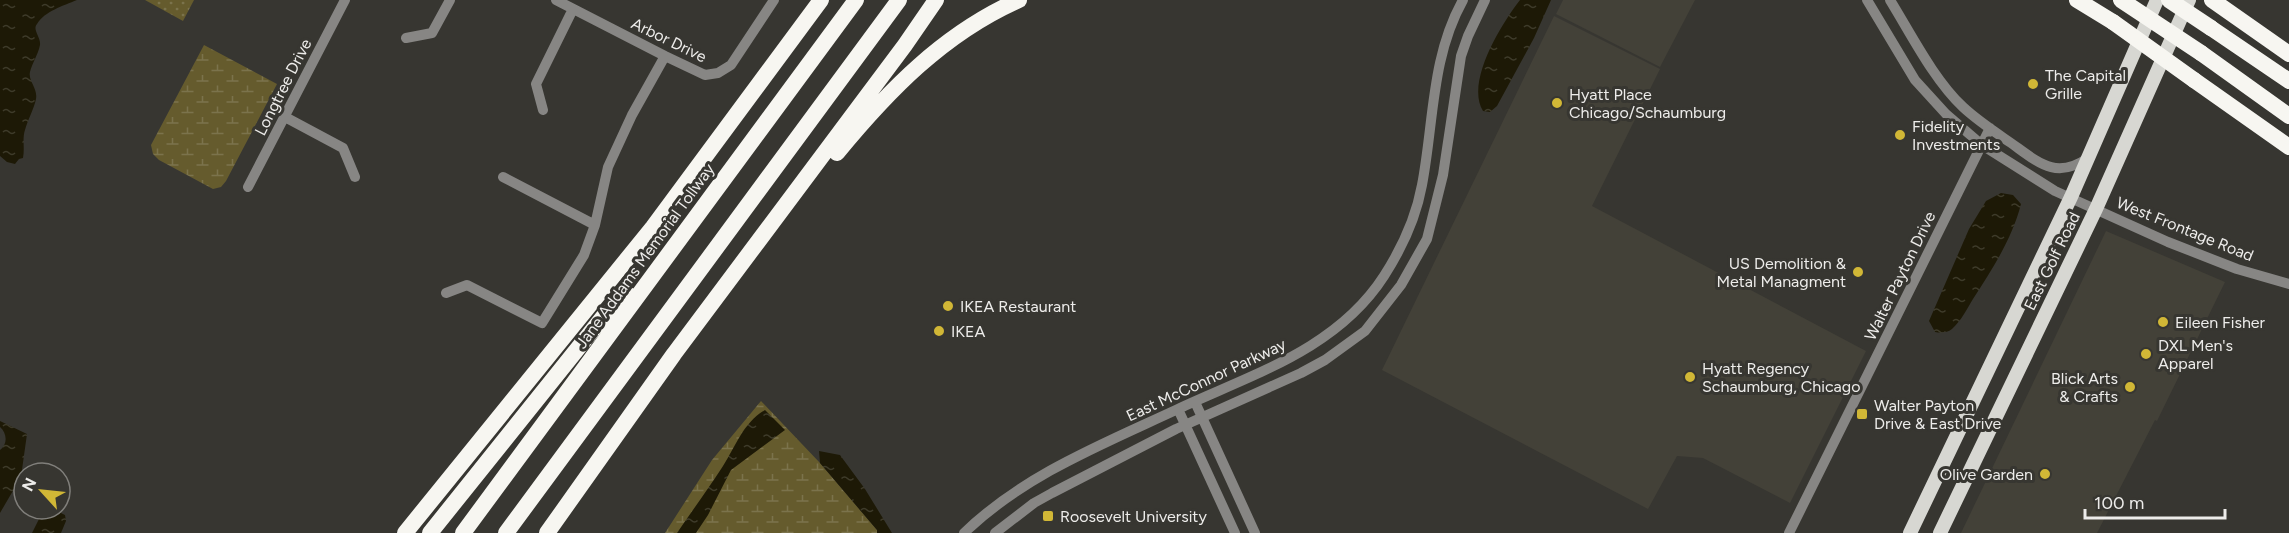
<svg xmlns="http://www.w3.org/2000/svg" width="2289" height="533" font-family="Figtree,sans-serif">
  <style>
    .built { fill: #434138 }
    .grass { fill: url(#grass-dots) }
    .wetland { fill: url(#wetland-marsh) }
    .water { fill: url(#water-ripples) }
    .lines { fill: none; stroke-linecap: round; stroke-linejoin: round }
    .minor { stroke: #878684; stroke-width: 10 }
    .major { stroke: #d7d7d2; stroke-width: 14 }
    .highway { stroke: #f7f6f1; stroke-width: 16 }
    .highway-bridge { stroke: #f7f6f1; stroke-width: 16 }
    .poi-dot { fill: #d1b736; stroke: #373631; stroke-width: 2 }
    .labels { text-anchor: middle; dominant-baseline: central; stroke-width: 6; stroke-linejoin: round; paint-order: stroke }
    .street-label { font-size: 16px; fill: #edecea; stroke: #373631 }
    .poi-label { font-size: 16px; fill: #edecea; stroke: #373631; text-anchor: start }
  </style>
  <defs>
    <pattern id="grass-dots" width="8" height="8" patternUnits="userSpaceOnUse" patternTransform="scale(1.5)"><rect width="8" height="8" fill="#655b2d"/><path d="M2 2h.1M6 6h.1" fill="none" stroke="#7b734c" stroke-width="1.8" stroke-linecap="round"/></pattern>
    <pattern id="wetland-marsh" width="20" height="14" patternUnits="userSpaceOnUse" patternTransform="scale(1.5)"><rect width="20" height="14" fill="#655b2d"/><path d="M1 5h8M5 5V1M11 12h8M15 12V8" fill="none" stroke="#7b734c"/></pattern>
    <pattern id="water-ripples" width="26" height="14" patternUnits="userSpaceOnUse" patternTransform="scale(1.5)"><rect width="26" height="14" fill="#1d1906"/><path d="M2 4q2-2 4 0t4 0M15 11q2-2 4 0t4 0" fill="none" stroke="#3e3b2a"/></pattern>
  </defs>
  <rect width="100%" height="100%" fill="#373631"/>
  <path class="built" d="M 1563,0 L 1695,0 L 1660,67 L 1556,14 Z
    M 1554,16 L 1660,69 L 1592,206 L 1866,351 L 1790,503 L 1703,458 L 1677,456 L 1648,509 L 1382,370 Z
    M 2106,231 L 2225,282 L 2157,421 L 2155,420 L 2097,533 L 1961,533 Z"/>
  <path class="grass" d="M 145,0 L 194,0 L 183,21 Z"/>
  <path class="wetland" d="M 204,45 L 277,84 L 226,181 L 221,187 L 213,189 L 159,160 L 153,154 L 151,145 Z
    M 761,401 L 820,463 L 877,530 L 877,533 L 665,533 L 712,460 Z"/>
  <path class="water" d="M 0,0 L 77,0 C 63,6 45,11 37,24 C 32,30 41,37 40,45 C 38,55 32,63 30,72 C 28,81 38,88 36,99 C 34,109 28,119 25,130 C 22,139 25,148 23,158 L 19,159 L 15,164 L 7,162 L 0,156 Z
    M 1520,0 L 1551,0 L 1534,38 L 1497,106 L 1490,112 L 1483,111 C 1465,82 1502,23 1520,0 Z
    M 2001,193 L 2013,195 L 2021,204 C 2012,239 1993,268 1973,299 C 1967,309 1961,321 1952,329 C 1947,333 1941,333 1935,332 L 1929,321 L 1969,229 L 1986,201 Z
    M 765,410 L 785,430 L 731,470 L 708,515 L 696,533 L 677,533 C 692,511 708,489 723,466 C 736,446 743,423 765,410 Z
    M 0,421 L 27,434 L 21,477 L 0,513 L 0,450 C 8,444 7,433 0,427 Z
    M 819,451 L 840,455 L 865,489 L 892,533 L 877,533 L 877,530 L 820,463 Z
    M 44,509 L 53,509 L 65,515 L 66,521 L 61,533 L 32,533 Z"/>
  <g class="lines">
    <path class="minor" d="M 556,0 L 665,56 L 705,75 L 718,73 L 731,65 L 774,0
      M 1867,0 L 1915,80 L 1946,114 L 1982,145 L 2055,191 L 2168,242 L 2237,269 L 2289,284
      M 1890,0 C 1911,34 1934,80 1963,107 C 1978,121 1995,132 2011,143 C 2039,163 2056,180 2088,158
      M 406,38 L 432,33 L 450,0
      M 543,110 L 536,84 L 573,9
      M 285,117 L 343,148 L 355,177
      M 503,177 L 595,225
      M 248,187 L 345,0
      M 446,293 L 467,285 L 542,323 L 584,255 L 595,225 L 608,167 L 632,115 L 665,56
      M 1195,402 L 1255,533
      M 1178,409 L 1235,533
      M 964,533 C 1024,475 1103,444 1178,409 C 1253,374 1337,349 1384,276 C 1402,248 1416,218 1422,185 C 1434,122 1431,57 1463,0
      M 995,533 L 1034,503 L 1052,493 L 1176,429 L 1301,373 L 1325,360 L 1365,331 L 1401,285 L 1427,239 L 1443,175 L 1461,56 L 1468,36 L 1485,0
      M 1789,533 L 1990,128"/>
    <path class="major" d="M 1910,533 L 2071,197 L 2157,0
      M 1940,533 L 2096,209 L 2189,0"/>
    <path class="highway" d="M 2077,0 L 2113,22
      M 2212,0 L 2289,54
      M 2211,28 L 2289,81
      M 2201,53 L 2289,116
      M 2194,80 L 2289,147
      M 837,153 C 888,91 944,33 1019,0
      M 405,533 L 653,227 L 821,0
      M 430,533 L 603,317 L 631,296
      M 463,533 L 856,0
      M 506,533 L 899,0
      M 547,533 L 674,354 L 905,45 L 936,0"/>
    <path class="highway-bridge" d="M 2121,0 L 2201,53
      M 2169,0 L 2211,28
      M 2113,22 L 2194,80"/>
  </g>
  <g class="poi-dot">
    <circle cx="2033" cy="84" r="6"/>
    <circle cx="1557" cy="103" r="6"/>
    <circle cx="1900" cy="135" r="6"/>
    <circle cx="1858" cy="272" r="6"/>
    <circle cx="948" cy="306" r="6"/>
    <circle cx="2163" cy="322" r="6"/>
    <circle cx="939" cy="331" r="6"/>
    <circle cx="2146" cy="354" r="6"/>
    <circle cx="1690" cy="377" r="6"/>
    <circle cx="2130" cy="387" r="6"/>
    <rect x="1856" y="408" width="12" height="12" rx="3"/>
    <circle cx="2045" cy="474" r="6"/>
    <rect x="1042" y="510" width="12" height="12" rx="3"/>
  </g>
  <g class="labels">
    <g class="street-label">
      <text transform="translate(669 40) rotate(26)">Arbor Drive</text>
      <text transform="translate(283 87) rotate(-63)">Longtree Drive</text>
      <text transform="translate(2185 229) rotate(22)">West Frontage Road</text>
      <text transform="translate(645 256) rotate(-54)">Jane Addams Memorial Tollway</text>
      <text transform="translate(2052 261) rotate(-64)">East Golf Road</text>
      <text transform="translate(1900 276) rotate(-64)">Walter Payton Drive</text>
      <text transform="translate(1206 380) rotate(-25)">East McConnor Parkway</text>
    </g>
    <g class="poi-label">
      <text x="2045" y="75">The Capital<tspan x="2045" dy="18">Grille</tspan></text>
      <text x="1569" y="94">Hyatt Place<tspan x="1569" dy="18">Chicago/Schaumburg</tspan></text>
      <text x="1912" y="126">Fidelity<tspan x="1912" dy="18">Investments</tspan></text>
      <text x="1846" y="263" text-anchor="end">US Demolition &amp;<tspan x="1846" dy="18">Metal Managment</tspan></text>
      <text x="960" y="306">IKEA Restaurant</text>
      <text x="2175" y="322">Eileen Fisher</text>
      <text x="951" y="331">IKEA</text>
      <text x="2158" y="345">DXL Men's<tspan x="2158" dy="18">Apparel</tspan></text>
      <text x="1702" y="368">Hyatt Regency<tspan x="1702" dy="18">Schaumburg, Chicago</tspan></text>
      <text x="2118" y="378" text-anchor="end">Blick Arts<tspan x="2118" dy="18">&amp; Crafts</tspan></text>
      <text x="1874" y="405">Walter Payton<tspan x="1874" dy="18">Drive &amp; East Drive</tspan></text>
      <text x="2033" y="474" text-anchor="end">Olive Garden</text>
      <text x="1060" y="516">Roosevelt University</text>
    </g>
  </g>
  <g transform="translate(42 491) rotate(297)"><circle r="28" fill="#373631" stroke="#807f7b" stroke-width="1.5"/>
  <path d="M0-4.5L10 22L0 15L-10 22Z" fill="#d1b736"/>
  <text y="-9" font-size="16" font-weight="bold" text-anchor="middle" fill="#edecea">N</text>
  </g>
  <path d="M2085 509v9h140v-9" fill="none" stroke="#edecea" stroke-width="3"/>
  <text x="2094" y="509" font-size="18" fill="#edecea" stroke="#373631" stroke-width="4.5" paint-order="stroke">100 m</text>
</svg>
